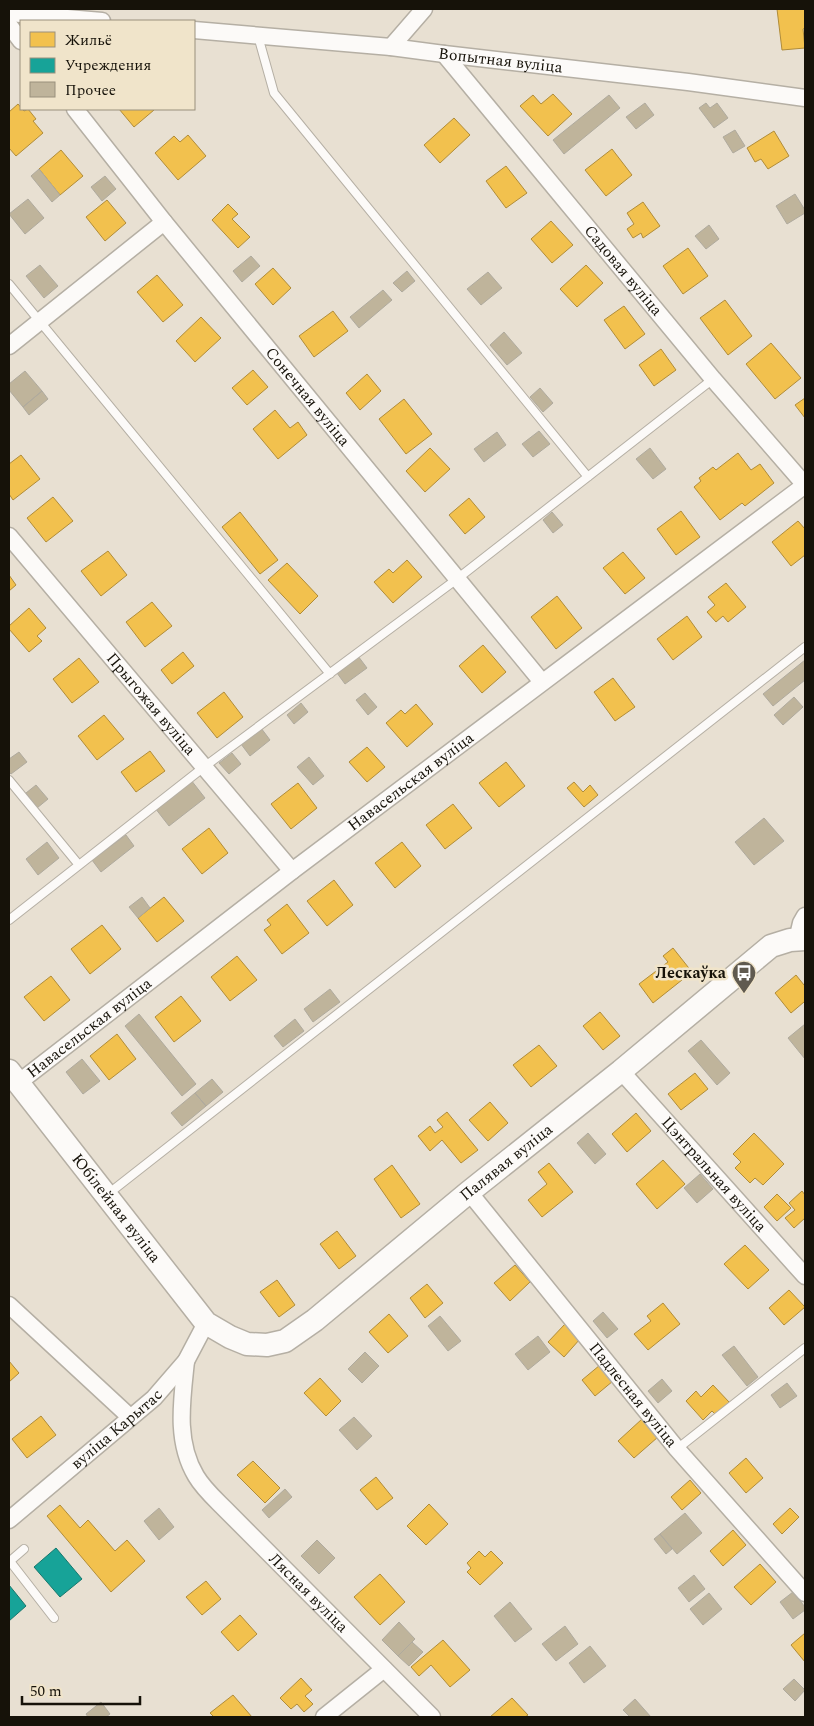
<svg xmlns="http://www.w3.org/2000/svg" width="814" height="1726" font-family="Spectral,serif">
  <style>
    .homes { fill: #f2c14e; stroke: #b08c39 }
    .public { fill: #17a398; stroke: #17786d }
    .building { fill: #bfb49b; stroke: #afaa9e }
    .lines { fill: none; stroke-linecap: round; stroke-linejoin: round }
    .lane-casing { stroke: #b5afa4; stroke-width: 10 }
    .street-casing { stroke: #b5afa4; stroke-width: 19 }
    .secondary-casing { stroke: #b5afa4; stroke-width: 25 }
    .lane { stroke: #fcfaf8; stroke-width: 8 }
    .street { stroke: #fcfaf8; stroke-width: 16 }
    .secondary { stroke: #fcfaf8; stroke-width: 22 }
    .labels { text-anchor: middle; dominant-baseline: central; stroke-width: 5; stroke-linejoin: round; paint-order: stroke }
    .street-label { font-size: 16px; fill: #161209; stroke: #f0e4ca }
    .poi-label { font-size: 16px; font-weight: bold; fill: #161209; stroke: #f0e4ca; text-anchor: end }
  </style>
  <rect width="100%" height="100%" fill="#e8e0d2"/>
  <path class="homes" d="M 777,9 L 805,9 L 805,28 L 803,29 L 805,48 L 782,50 Z
    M 553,94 L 572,114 L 548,136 L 520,106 L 533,95 L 541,104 Z
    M 18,104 L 24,111 L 28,109 L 36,119 L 33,121 L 43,133 L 16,156 L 9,148 L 9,112 Z
    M 119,109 L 153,109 L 154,110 L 134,127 Z
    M 454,118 L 470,135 L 440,163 L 424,145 Z
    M 774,131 L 789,156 L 768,169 L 761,159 L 755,162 L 747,148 Z
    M 188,135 L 206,156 L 178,180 L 155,153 L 174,136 L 180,142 Z
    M 612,149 L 632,175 L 606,196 L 585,170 Z
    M 61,150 L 83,176 L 60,195 L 39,169 Z
    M 506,166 L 527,193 L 506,208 L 486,181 Z
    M 107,200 L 126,223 L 105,241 L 86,217 Z
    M 643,202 L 660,226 L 643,238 L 641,233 L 633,238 L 627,229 L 634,224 L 627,213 Z
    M 228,204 L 238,214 L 232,219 L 250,237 L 238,248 L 212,220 Z
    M 551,221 L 573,245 L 552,263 L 531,239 Z
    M 688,248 L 708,276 L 683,294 L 663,266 Z
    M 586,265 L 603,283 L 577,307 L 560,289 Z
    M 273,268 L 291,288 L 273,305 L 255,284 Z
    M 157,275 L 183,305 L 163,322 L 137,292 Z
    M 725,300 L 752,336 L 728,355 L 700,318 Z
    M 624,306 L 645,334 L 625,349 L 604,320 Z
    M 333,311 L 348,331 L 314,357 L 299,336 Z
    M 201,317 L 221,338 L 195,362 L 176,341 Z
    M 771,343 L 801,378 L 775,399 L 746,364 Z
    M 661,349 L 676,370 L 654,386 L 639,365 Z
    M 253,370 L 268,387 L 247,405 L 232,388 Z
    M 367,374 L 381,391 L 360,410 L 346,393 Z
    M 805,398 L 805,418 L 795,405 Z
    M 404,399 L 432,434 L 406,454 L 379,419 Z
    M 275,410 L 290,428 L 298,422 L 307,435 L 278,459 L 253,429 Z
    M 430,448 L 450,469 L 425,492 L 406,471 Z
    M 738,453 L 751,470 L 760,464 L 774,483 L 745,506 L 742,503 L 720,520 L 694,487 L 701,481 L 699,478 L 713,467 L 716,470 Z
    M 21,455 L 40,479 L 13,500 L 9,494 L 9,464 Z
    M 53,497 L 73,521 L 46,542 L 27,518 Z
    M 469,498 L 485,517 L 465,534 L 449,515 Z
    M 681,511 L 700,537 L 676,555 L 657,529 Z
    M 240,512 L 278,560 L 260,574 L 222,527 Z
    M 798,521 L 805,529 L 805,555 L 791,566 L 772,542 Z
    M 108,551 L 127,575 L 101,596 L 81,571 Z
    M 623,552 L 645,578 L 625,594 L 603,568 Z
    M 407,560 L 422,577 L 393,603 L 374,582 L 389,569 L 393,573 Z
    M 287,563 L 318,596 L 300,614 L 268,580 Z
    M 9,575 L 16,585 L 9,591 Z
    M 726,583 L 746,607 L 728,622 L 723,616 L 716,622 L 707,612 L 715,605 L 708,597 Z
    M 557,596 L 582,628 L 556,649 L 531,617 Z
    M 152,602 L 172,626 L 145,647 L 126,622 Z
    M 29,608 L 46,628 L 37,636 L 42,641 L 29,652 L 9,629 L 9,626 Z
    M 687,616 L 702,637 L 673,660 L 657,639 Z
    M 483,645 L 506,672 L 482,693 L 459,666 Z
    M 183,652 L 194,666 L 172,684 L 161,670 Z
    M 79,658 L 99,682 L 72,703 L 53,679 Z
    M 613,678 L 635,707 L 615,721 L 594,692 Z
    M 224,692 L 243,717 L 217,738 L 197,713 Z
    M 416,704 L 433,724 L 407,747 L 386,723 L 401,710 L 405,714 Z
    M 104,715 L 124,739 L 97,760 L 78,736 Z
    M 367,747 L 385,767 L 367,782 L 349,762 Z
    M 150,751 L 165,771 L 136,792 L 121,772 Z
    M 506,762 L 525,786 L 499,807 L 479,783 Z
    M 574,782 L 583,792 L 590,785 L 598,795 L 584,807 L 567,788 Z
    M 298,783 L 317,808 L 291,829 L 271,804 Z
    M 453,804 L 472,828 L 445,849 L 426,825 Z
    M 209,828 L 228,853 L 202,874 L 182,849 Z
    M 402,842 L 421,866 L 395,888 L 375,863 Z
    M 334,880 L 353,905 L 327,926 L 307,901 Z
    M 164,897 L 184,921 L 157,942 L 138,918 Z
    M 287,904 L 309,933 L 282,954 L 264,930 L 271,925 L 267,920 Z
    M 102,925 L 121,949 L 90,974 L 71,949 Z
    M 673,948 L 692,972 L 653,1003 L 639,984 L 668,962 L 663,956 Z
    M 237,956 L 257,980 L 230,1001 L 211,977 Z
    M 796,975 L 804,985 L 805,984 L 805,1004 L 804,1002 L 791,1013 L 775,993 Z
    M 51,976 L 70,1000 L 44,1021 L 24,997 Z
    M 181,996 L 201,1021 L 174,1042 L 155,1017 Z
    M 600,1012 L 620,1036 L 603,1050 L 583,1026 Z
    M 117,1034 L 136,1059 L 109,1080 L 90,1056 Z
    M 539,1045 L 557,1066 L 531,1087 L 513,1065 Z
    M 695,1073 L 708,1089 L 681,1110 L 668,1094 Z
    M 490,1102 L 508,1123 L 488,1141 L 469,1120 Z
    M 447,1112 L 478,1150 L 461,1163 L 442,1140 L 430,1151 L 418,1136 L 430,1126 L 435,1133 L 443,1127 L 437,1120 Z
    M 636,1113 L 651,1131 L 627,1152 L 612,1134 Z
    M 754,1133 L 784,1164 L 763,1185 L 755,1178 L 750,1183 L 735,1168 L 741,1162 L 733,1154 Z
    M 663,1160 L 685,1184 L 657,1209 L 636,1184 Z
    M 549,1163 L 573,1192 L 542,1217 L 528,1200 L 547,1184 L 538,1172 Z
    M 392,1165 L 420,1204 L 401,1218 L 374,1179 Z
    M 802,1191 L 805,1195 L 805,1218 L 794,1228 L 785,1218 L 795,1210 L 789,1203 Z
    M 777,1194 L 791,1208 L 777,1221 L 764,1207 Z
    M 337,1231 L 356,1256 L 339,1269 L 320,1244 Z
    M 745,1245 L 769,1270 L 748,1289 L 724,1264 Z
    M 515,1265 L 530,1282 L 510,1301 L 494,1283 Z
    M 277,1280 L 295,1305 L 279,1317 L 260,1292 Z
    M 427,1284 L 443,1303 L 425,1318 L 410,1298 Z
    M 789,1290 L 805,1307 L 784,1325 L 769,1308 Z
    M 663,1303 L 680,1324 L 648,1350 L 634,1334 L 651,1321 L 647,1316 Z
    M 389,1314 L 408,1336 L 388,1353 L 369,1332 Z
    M 565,1324 L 580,1339 L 564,1357 L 548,1342 Z
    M 9,1361 L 19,1373 L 9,1382 Z
    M 600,1365 L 613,1381 L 595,1396 L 582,1380 Z
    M 320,1378 L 341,1401 L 326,1416 L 304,1393 Z
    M 713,1385 L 729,1402 L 716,1415 L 712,1411 L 703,1420 L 686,1401 L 696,1391 L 701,1397 Z
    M 41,1416 L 56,1435 L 27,1458 L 12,1439 Z
    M 642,1419 L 658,1437 L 634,1458 L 618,1441 Z
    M 746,1458 L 763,1478 L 746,1493 L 729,1473 Z
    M 253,1461 L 280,1488 L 265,1503 L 237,1475 Z
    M 376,1477 L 393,1498 L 377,1510 L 360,1490 Z
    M 690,1480 L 701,1493 L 682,1510 L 671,1497 Z
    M 429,1504 L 448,1524 L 426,1545 L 407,1526 Z
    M 60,1505 L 80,1528 L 88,1520 L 115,1551 L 127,1540 L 145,1561 L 111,1592 L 47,1516 Z
    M 790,1508 L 799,1517 L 782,1534 L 773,1524 Z
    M 733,1530 L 746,1545 L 723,1566 L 710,1551 Z
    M 479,1551 L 485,1557 L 491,1551 L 503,1563 L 480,1585 L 467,1572 L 471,1568 L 467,1563 Z
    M 760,1564 L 776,1582 L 751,1605 L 734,1587 Z
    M 380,1574 L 405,1602 L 380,1625 L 354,1597 Z
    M 206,1581 L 221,1599 L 202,1615 L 186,1597 Z
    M 240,1615 L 257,1634 L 238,1651 L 221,1632 Z
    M 805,1633 L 805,1662 L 791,1645 Z
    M 443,1640 L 470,1670 L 450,1687 L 431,1665 L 419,1676 L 411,1667 Z
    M 301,1678 L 312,1690 L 305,1696 L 313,1704 L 304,1712 L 297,1704 L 291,1709 L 280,1698 Z
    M 233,1695 L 252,1717 L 214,1717 L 210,1713 Z
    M 512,1698 L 528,1715 L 525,1717 L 490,1717 Z"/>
  <path class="public" d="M 56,1548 L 82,1579 L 60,1597 L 34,1567 Z
    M 9,1585 L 26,1606 L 9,1621 Z"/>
  <path class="building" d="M 609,95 L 620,108 L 564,154 L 553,140 Z
    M 645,103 L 654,115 L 636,129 L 626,117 Z
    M 706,103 L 710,108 L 717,103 L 728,118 L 714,128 L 699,108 Z
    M 735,130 L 745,146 L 733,153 L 723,137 Z
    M 39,169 L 60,195 L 52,202 L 31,176 Z
    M 105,176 L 116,189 L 102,201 L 91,187 Z
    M 795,194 L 805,210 L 805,213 L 787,224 L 776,206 Z
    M 28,199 L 44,218 L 25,234 L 9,214 Z
    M 709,225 L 719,239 L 706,249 L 695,236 Z
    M 251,256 L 260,266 L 242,282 L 233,271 Z
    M 40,265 L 58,286 L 44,298 L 26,276 Z
    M 407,271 L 415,281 L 402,292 L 393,283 Z
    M 488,272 L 502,288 L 481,305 L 467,289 Z
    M 383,290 L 392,300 L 359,328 L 350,317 Z
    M 504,332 L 522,353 L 507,365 L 490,345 Z
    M 25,371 L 42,391 L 23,407 L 9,390 L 9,384 Z
    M 540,388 L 553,403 L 543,412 L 530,397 Z
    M 42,391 L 48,399 L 29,415 L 23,407 Z
    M 539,431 L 550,444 L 533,457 L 522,444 Z
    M 497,432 L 506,445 L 484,462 L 474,449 Z
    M 650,448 L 666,469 L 653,479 L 636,459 Z
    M 552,512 L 563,525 L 553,533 L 543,520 Z
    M 358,656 L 367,668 L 345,684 L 337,673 Z
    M 805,660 L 805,680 L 773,706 L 763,694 Z
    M 365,693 L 377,707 L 368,715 L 356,700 Z
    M 794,697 L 803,707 L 783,725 L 774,715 Z
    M 301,703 L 308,712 L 294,724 L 287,715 Z
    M 261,728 L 270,740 L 250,756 L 241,744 Z
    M 19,752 L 27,762 L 11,774 L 9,772 L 9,759 Z
    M 232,753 L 241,764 L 229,774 L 219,763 Z
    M 309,757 L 324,776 L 313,785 L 297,767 Z
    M 191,780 L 205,798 L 169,826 L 155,808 Z
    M 36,785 L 48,799 L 37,808 L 26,793 Z
    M 764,818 L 784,841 L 754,865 L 735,842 Z
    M 126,835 L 134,846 L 101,872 L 92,860 Z
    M 47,842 L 59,858 L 38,875 L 26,859 Z
    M 142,897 L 150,908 L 138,918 L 129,907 Z
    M 330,989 L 340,1002 L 313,1022 L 304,1009 Z
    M 139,1014 L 196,1084 L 182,1096 L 125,1026 Z
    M 295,1019 L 304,1031 L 283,1047 L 274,1036 Z
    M 805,1024 L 805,1059 L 788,1038 Z
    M 701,1040 L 730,1073 L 717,1085 L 688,1051 Z
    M 82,1059 L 100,1081 L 83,1094 L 66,1072 Z
    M 212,1079 L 223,1092 L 206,1106 L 195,1093 Z
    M 195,1093 L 206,1106 L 182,1126 L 171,1113 Z
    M 588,1133 L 606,1154 L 595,1164 L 577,1143 Z
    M 700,1174 L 713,1189 L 697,1203 L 684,1188 Z
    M 603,1312 L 618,1329 L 607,1338 L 593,1321 Z
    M 440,1316 L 461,1341 L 448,1351 L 428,1326 Z
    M 538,1336 L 550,1352 L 528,1370 L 515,1354 Z
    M 734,1346 L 758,1377 L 747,1386 L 722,1355 Z
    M 365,1352 L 379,1366 L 362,1383 L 348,1369 Z
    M 662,1379 L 672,1391 L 658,1403 L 648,1391 Z
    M 787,1383 L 797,1396 L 780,1408 L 771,1395 Z
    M 354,1417 L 372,1436 L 357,1450 L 339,1430 Z
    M 285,1489 L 292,1497 L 269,1518 L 262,1510 Z
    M 159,1508 L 174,1527 L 159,1540 L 144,1521 Z
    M 685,1513 L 702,1533 L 677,1554 L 660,1534 Z
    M 660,1534 L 672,1549 L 666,1554 L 654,1539 Z
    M 317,1540 L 335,1558 L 319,1574 L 301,1556 Z
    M 694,1575 L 705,1589 L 689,1602 L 678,1588 Z
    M 793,1592 L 805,1607 L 805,1610 L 793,1619 L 780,1602 Z
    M 709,1593 L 722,1609 L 703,1625 L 690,1609 Z
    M 510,1602 L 532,1629 L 515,1642 L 494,1616 Z
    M 399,1622 L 415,1639 L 398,1656 L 382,1640 Z
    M 565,1626 L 578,1644 L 556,1661 L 542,1644 Z
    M 412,1642 L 423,1652 L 409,1666 L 398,1656 Z
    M 590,1646 L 606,1666 L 584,1683 L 569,1663 Z
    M 794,1679 L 805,1690 L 795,1701 L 783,1689 Z
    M 635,1699 L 651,1717 L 630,1717 L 623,1710 Z
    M 101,1702 L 110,1714 L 106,1717 L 88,1717 L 86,1714 Z"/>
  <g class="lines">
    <defs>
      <path id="lane" d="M 258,36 L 274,93 L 588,477
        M 9,284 L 330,674
        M 9,780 L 79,865
        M 9,920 L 204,767 L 457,579 L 713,379
        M 108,1194 L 805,647
        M 677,1449 L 805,1348
        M 9,1560 L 54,1618
        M 9,1562 L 24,1549"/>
      <g id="street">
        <path d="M 9,13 L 102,21"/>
        <path d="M 9,25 L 21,41"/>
        <path id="s1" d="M 194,30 L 391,47 L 444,54 L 688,82 L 805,98"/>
        <path d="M 391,47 L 424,9"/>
        <path id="s2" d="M 444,54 L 713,379 L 805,485"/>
        <path id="s3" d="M 75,109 L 164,222 L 542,682"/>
        <path d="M 9,346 L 164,222"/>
        <path id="s4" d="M 9,536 L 292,871"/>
        <path d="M 797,940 L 801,923 L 805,916"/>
        <path id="s5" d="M 621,1071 L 805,1276"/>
        <path id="s6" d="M 18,1083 L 292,871 L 805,485"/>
        <path id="s7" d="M 469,1192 L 677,1449 L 805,1593"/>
        <path d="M 9,1305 L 130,1417"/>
        <path id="s8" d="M 186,1361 C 182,1400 175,1441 196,1476 C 203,1488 214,1498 224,1508 L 432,1717"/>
        <path id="s9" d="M 9,1520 L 154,1398 L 186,1361 L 206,1323"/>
        <path d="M 324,1717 L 384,1669"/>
      </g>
      <g id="secondary">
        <path id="s10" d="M 9,1071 L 206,1323 L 230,1337 L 247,1344 L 267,1345 L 285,1341 L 315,1320 L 469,1192 L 621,1071 L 771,946 L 790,940 L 805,939"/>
      </g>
    </defs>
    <use href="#lane" class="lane-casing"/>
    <use href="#street" class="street-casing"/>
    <use href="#secondary" class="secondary-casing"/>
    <use href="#lane" class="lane"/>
    <use href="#street" class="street"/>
    <use href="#secondary" class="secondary"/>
  </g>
  <defs>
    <symbol id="bus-pin" viewBox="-11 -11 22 30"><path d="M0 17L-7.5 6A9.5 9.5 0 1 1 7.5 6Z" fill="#605a4f" stroke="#f0e4ca"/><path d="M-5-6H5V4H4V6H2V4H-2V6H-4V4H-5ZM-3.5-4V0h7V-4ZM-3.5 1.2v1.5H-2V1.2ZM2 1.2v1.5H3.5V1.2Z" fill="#fff"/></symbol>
  </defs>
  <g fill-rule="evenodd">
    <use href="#bus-pin" x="730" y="959" width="28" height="38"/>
  </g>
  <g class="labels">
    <g class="street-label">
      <text stroke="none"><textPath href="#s1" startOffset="308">Вопытная вуліца</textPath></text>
      <text stroke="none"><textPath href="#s2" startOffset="281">Садовая вуліца</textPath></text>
      <text stroke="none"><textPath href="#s3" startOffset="370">Сонечная вуліца</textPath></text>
      <text stroke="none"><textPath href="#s4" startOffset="220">Прыгожая вуліца</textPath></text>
      <text stroke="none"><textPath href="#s6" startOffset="495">Навасельская вуліца</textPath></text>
      <text stroke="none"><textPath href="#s6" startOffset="90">Навасельская вуліца</textPath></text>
      <text stroke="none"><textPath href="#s10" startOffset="689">Палявая вуліца</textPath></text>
      <text stroke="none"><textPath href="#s5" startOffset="139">Цэнтральная вуліца</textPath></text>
      <text stroke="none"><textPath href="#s10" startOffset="174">Юбілейная вуліца</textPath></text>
      <text stroke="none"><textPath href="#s7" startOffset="261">Падлесная вуліца</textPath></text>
      <text stroke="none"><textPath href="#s9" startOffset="141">вуліца Карытас</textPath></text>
      <text stroke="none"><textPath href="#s8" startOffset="280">Лясная вуліца</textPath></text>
    </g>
    <g class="poi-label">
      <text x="726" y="973">Лескаўка</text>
    </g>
  </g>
  <rect width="814" height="1726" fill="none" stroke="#161209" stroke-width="20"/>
  <rect x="20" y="20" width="175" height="90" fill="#f0e4ca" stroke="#99907d"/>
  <rect x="30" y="32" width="25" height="15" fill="#f2c14e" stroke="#99907d"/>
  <text x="65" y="45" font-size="15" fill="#161209">Жильё</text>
  <rect x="30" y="58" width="25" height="15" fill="#17a398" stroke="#99907d"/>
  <text x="65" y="70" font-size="15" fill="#161209">Учреждения</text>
  <rect x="30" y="82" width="25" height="15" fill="#bfb49b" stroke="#99907d"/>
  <text x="65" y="95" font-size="15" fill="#161209">Прочее</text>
  <path d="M22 1696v8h118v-8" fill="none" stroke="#161209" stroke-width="2.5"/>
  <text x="30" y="1696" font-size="15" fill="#161209" stroke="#f0e4ca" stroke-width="4" paint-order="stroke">50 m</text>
</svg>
